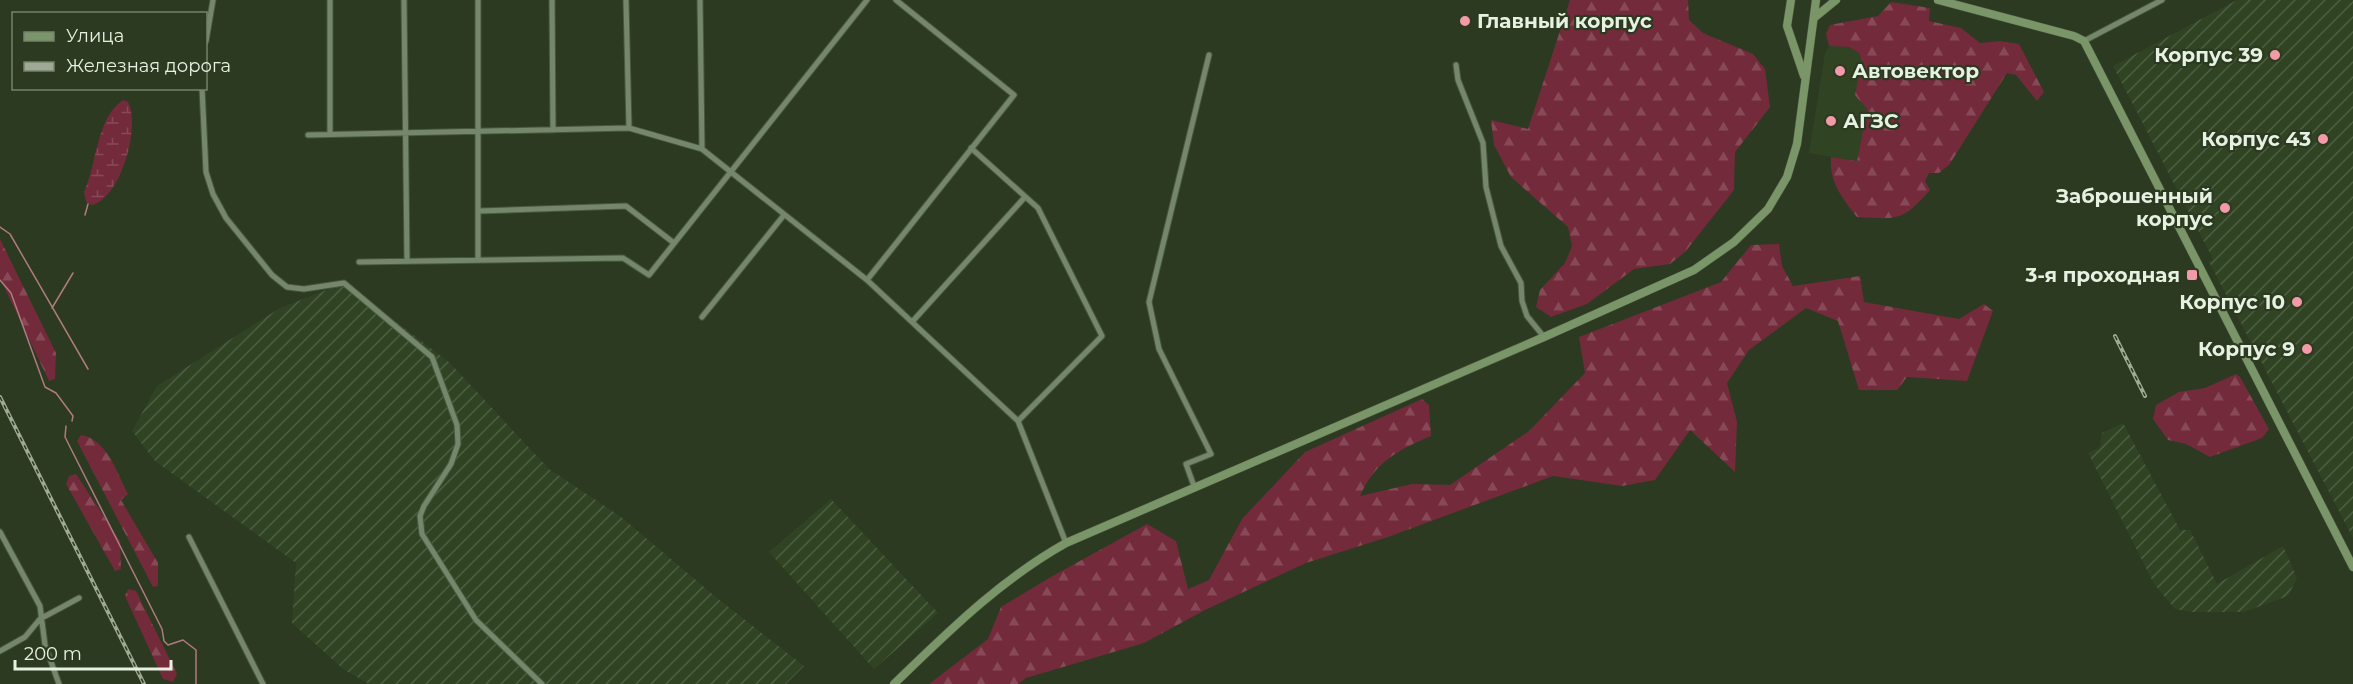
<svg xmlns="http://www.w3.org/2000/svg" width="2353" height="684" font-family="Montserrat,sans-serif">
  <style>
    .built { fill: #304423 }
    .industrial { fill: url(#industrial-furrows) }
    .forest { fill: url(#forest-firs) }
    .wetland { fill: url(#wetland-marsh) }
    .lines { fill: none; stroke-linecap: round; stroke-linejoin: round }
    .stream { stroke: #af7b82; stroke-width: 1.5 }
    .minor-casing { stroke: #4a5740; stroke-width: 7 }
    .secondary-casing { stroke: #4a5740; stroke-width: 9 }
    .minor { stroke: #75876a; stroke-width: 5 }
    .secondary { stroke: #7a9567; stroke-width: 8 }
    .rail-casing { stroke: #9eaa96; stroke-width: 4 }
    .rail { stroke: #2b3a20; stroke-width: 1.5; stroke-dasharray: 4.5; stroke-linecap: butt }
    .poi-dot { fill: #f39aa9; stroke: #2b3a20; stroke-width: 2 }
    .labels { text-anchor: middle; dominant-baseline: central; stroke-width: 4.5; stroke-linejoin: round; paint-order: stroke }
    .poi-label { font-size: 20px; font-weight: bold; fill: #e7f1e1; stroke: #2b3a20; text-anchor: end }
  </style>
  <defs>
    <pattern id="industrial-furrows" width="10" height="10" patternUnits="userSpaceOnUse" patternTransform="scale(1.5)"><rect width="10" height="10" fill="#304423"/><path d="M-1 1l2-2M0 10L10 0M9 11l2-2" fill="none" stroke="#4e5f43"/></pattern>
    <pattern id="forest-firs" width="22" height="20" patternUnits="userSpaceOnUse" patternTransform="scale(1.5)"><rect width="22" height="20" fill="#732a3b"/><path d="M5 1l3.5 6h-7zM16 11l3.5 6h-7z" fill="#874957"/></pattern>
    <pattern id="wetland-marsh" width="20" height="14" patternUnits="userSpaceOnUse" patternTransform="scale(1.5)"><rect width="20" height="14" fill="#732a3b"/><path d="M1 5h8M5 5V1M11 12h8M15 12V8" fill="none" stroke="#874957"/></pattern>
  </defs>
  <rect width="100%" height="100%" fill="#2b3a20"/>
  <path class="built" d="M 1829,46 L 1849,47 L 1859,53 L 1862,62 L 1856,95 L 1867,109 L 1857,161 L 1809,153 L 1825,53 Z"/>
  <path class="industrial" d="M 2237,0 L 2353,0 L 2353,538 L 2209,262 L 2213,259 L 2113,66 Z
    M 345,283 L 449,362 L 549,469 L 620,516 L 717,598 L 804,666 L 786,684 L 369,684 L 343,669 L 292,623 L 296,563 L 155,461 L 132,431 L 157,386 L 280,308 Z
    M 2123,423 L 2180,530 L 2190,530 L 2217,584 L 2283,546 L 2297,578 L 2288,596 L 2244,612 L 2192,612 L 2175,609 L 2154,584 L 2088,453 L 2100,447 L 2102,433 Z
    M 831,499 L 938,613 L 874,669 L 769,552 Z"/>
  <path class="forest" d="M 1570,0 L 1688,0 L 1689,20 L 1703,33 L 1753,54 L 1765,69 L 1770,107 L 1735,152 L 1734,190 L 1685,252 L 1670,264 L 1634,269 L 1587,304 L 1551,317 L 1536,307 L 1540,290 L 1565,263 L 1572,246 L 1568,227 L 1511,177 L 1494,145 L 1491,120 L 1528,129 Z
    M 1891,2 L 1930,8 L 1929,21 L 1961,28 L 1980,43 L 2000,41 L 2019,44 L 2044,92 L 2037,101 L 2016,75 L 2007,73 L 1949,165 L 1939,173 L 1929,173 L 1925,181 L 1930,190 C 1902,222 1898,219 1857,217 C 1842,198 1829,182 1831,157 L 1857,161 L 1867,109 L 1855,95 L 1862,62 L 1859,53 L 1849,47 L 1829,46 L 1826,34 L 1830,25 L 1878,16 Z
    M 0,239 L 56,353 L 55,379 L 49,381 L 0,278 Z
    M 1779,244 L 1782,266 L 1793,286 L 1860,276 L 1864,302 L 1959,319 L 1984,304 L 1993,311 L 1967,381 L 1907,377 L 1897,390 L 1859,390 L 1838,321 L 1806,308 L 1749,350 L 1727,383 L 1737,422 L 1735,472 L 1690,430 L 1655,480 L 1622,486 L 1553,476 L 1388,537 L 1306,563 L 1205,610 L 1144,643 L 1026,678 L 1018,684 L 929,684 L 988,639 L 1001,607 L 1049,578 L 1147,524 L 1176,541 L 1188,589 L 1209,580 L 1242,519 L 1305,452 L 1422,399 L 1429,405 L 1431,436 C 1398,450 1375,462 1360,496 L 1412,484 L 1450,485 L 1529,431 L 1585,373 L 1579,337 L 1721,282 L 1751,245 Z
    M 2236,374 L 2240,377 L 2269,429 L 2262,438 L 2210,457 L 2186,444 L 2168,440 L 2153,419 L 2156,405 L 2179,392 L 2205,388 Z
    M 81,435 C 107,439 117,473 128,494 L 121,500 L 158,563 L 158,586 L 153,587 L 77,441 Z
    M 76,474 L 120,541 L 121,569 L 115,571 L 66,484 L 69,476 Z
    M 128,589 L 136,591 L 177,674 L 173,682 L 163,679 L 125,596 Z"/>
  <path class="wetland" d="M 123,100 L 128,102 C 141,126 121,198 92,205 L 86,202 L 84,192 C 97,164 96,118 123,100 Z"/>
  <g class="lines">
    <path class="stream" d="M 85,215 L 88,204
      M 0,227 L 10,234 L 88,369
      M 0,280 L 11,293 L 45,387 L 56,393 L 73,416 L 72,421
      M 52,308 L 73,273
      M 66,426 L 65,437 L 162,629 L 164,641 L 168,645 L 183,640 L 196,650 L 196,684"/>
    <defs>
      <path id="minor" d="M 330,0 L 330,134
        M 404,0 L 407,259
        M 478,0 L 478,259
        M 552,0 L 553,130
        M 626,0 L 629,128
        M 700,0 L 702,149
        M 206,41 L 213,0
        M 2084,41 L 2162,0
        M 1456,65 L 1458,80 L 1483,143 L 1486,187 L 1501,246 L 1521,283 L 1522,301 L 1527,316 L 1544,337
        M 202,88 L 206,172 L 213,194 L 226,218 L 272,275 L 287,287 L 304,289 L 344,283 L 432,357 L 457,425 L 458,444 L 451,464 L 424,506 L 420,516 L 422,534 L 476,620 L 542,684
        M 308,135 L 629,128 L 702,149 L 867,280 L 1018,421 L 1066,543
        M 971,148 L 1038,208 L 1102,336 L 1018,421
        M 479,211 L 626,206 L 674,243
        M 359,262 L 623,258 L 649,275 L 867,0
        M 867,280 L 1014,95 L 896,0
        M 702,317 L 784,215
        M 912,322 L 1025,197
        M 1194,486 L 1186,464 L 1211,454 L 1159,349 L 1149,302 L 1209,55
        M 0,532 L 40,606 L 45,645 L 59,684
        M 189,537 L 263,684
        M 0,651 L 25,637 L 40,619 L 79,598"/>
      <path id="secondary" d="M 1791,0 L 1787,26 L 1804,76
        M 1938,0 L 2074,36 L 2084,41 L 2353,567
        M 1814,18 L 1836,0
        M 894,684 C 948,632 1000,580 1066,543 L 1544,337 L 1694,270 L 1734,242 L 1768,209 L 1787,177 L 1797,144 L 1816,0"/>
    </defs>
    <use href="#minor" class="minor-casing"/>
    <use href="#secondary" class="secondary-casing"/>
    <use href="#minor" class="minor"/>
    <use href="#secondary" class="secondary"/>
    <defs>
      <path id="rail" d="M 2115,336 L 2145,396
        M 0,397 L 144,684"/>
    </defs>
    <use href="#rail" class="rail-casing"/>
    <use href="#rail" class="rail"/>
  </g>
  <g class="poi-dot">
    <circle cx="1465" cy="21" r="6"/>
    <circle cx="2275" cy="55" r="6"/>
    <circle cx="1840" cy="71" r="6"/>
    <circle cx="1831" cy="121" r="6"/>
    <circle cx="2323" cy="139" r="6"/>
    <circle cx="2225" cy="208" r="6"/>
    <rect x="2186" y="269" width="12" height="12" rx="3"/>
    <circle cx="2297" cy="302" r="6"/>
    <circle cx="2307" cy="349" r="6"/>
  </g>
  <g class="labels">
    <g class="poi-label">
      <text x="1477" y="21" text-anchor="start">Главный корпус</text>
      <text x="2263" y="55">Корпус 39</text>
      <text x="1852" y="71" text-anchor="start">Автовектор</text>
      <text x="1843" y="121" text-anchor="start">АГЗС</text>
      <text x="2311" y="139">Корпус 43</text>
      <text x="2213" y="196">Заброшенный<tspan x="2213" dy="23">корпус</tspan></text>
      <text x="2180" y="275">3-я проходная</text>
      <text x="2285" y="302">Корпус 10</text>
      <text x="2295" y="349">Корпус 9</text>
    </g>
  </g>
  <rect x="12" y="12" width="195" height="78" fill="#2b3a20" stroke="#76836d" stroke-width="1.5"/>
  <rect x="24" y="32" width="30" height="9" fill="#7a9567" stroke="#76836d" stroke-width="1.5"/>
  <text x="66" y="42" font-size="18" fill="#e7f1e1">Улица</text>
  <rect x="24" y="62" width="30" height="9" fill="#9eaa96" stroke="#76836d" stroke-width="1.5"/>
  <text x="66" y="72" font-size="18" fill="#e7f1e1">Железная дорога</text>
  <path d="M15 660v9h156v-9" fill="none" stroke="#e7f1e1" stroke-width="3"/>
  <text x="24" y="660" font-size="18" fill="#e7f1e1" stroke="#2b3a20" stroke-width="4.5" paint-order="stroke">200 m</text>
</svg>
